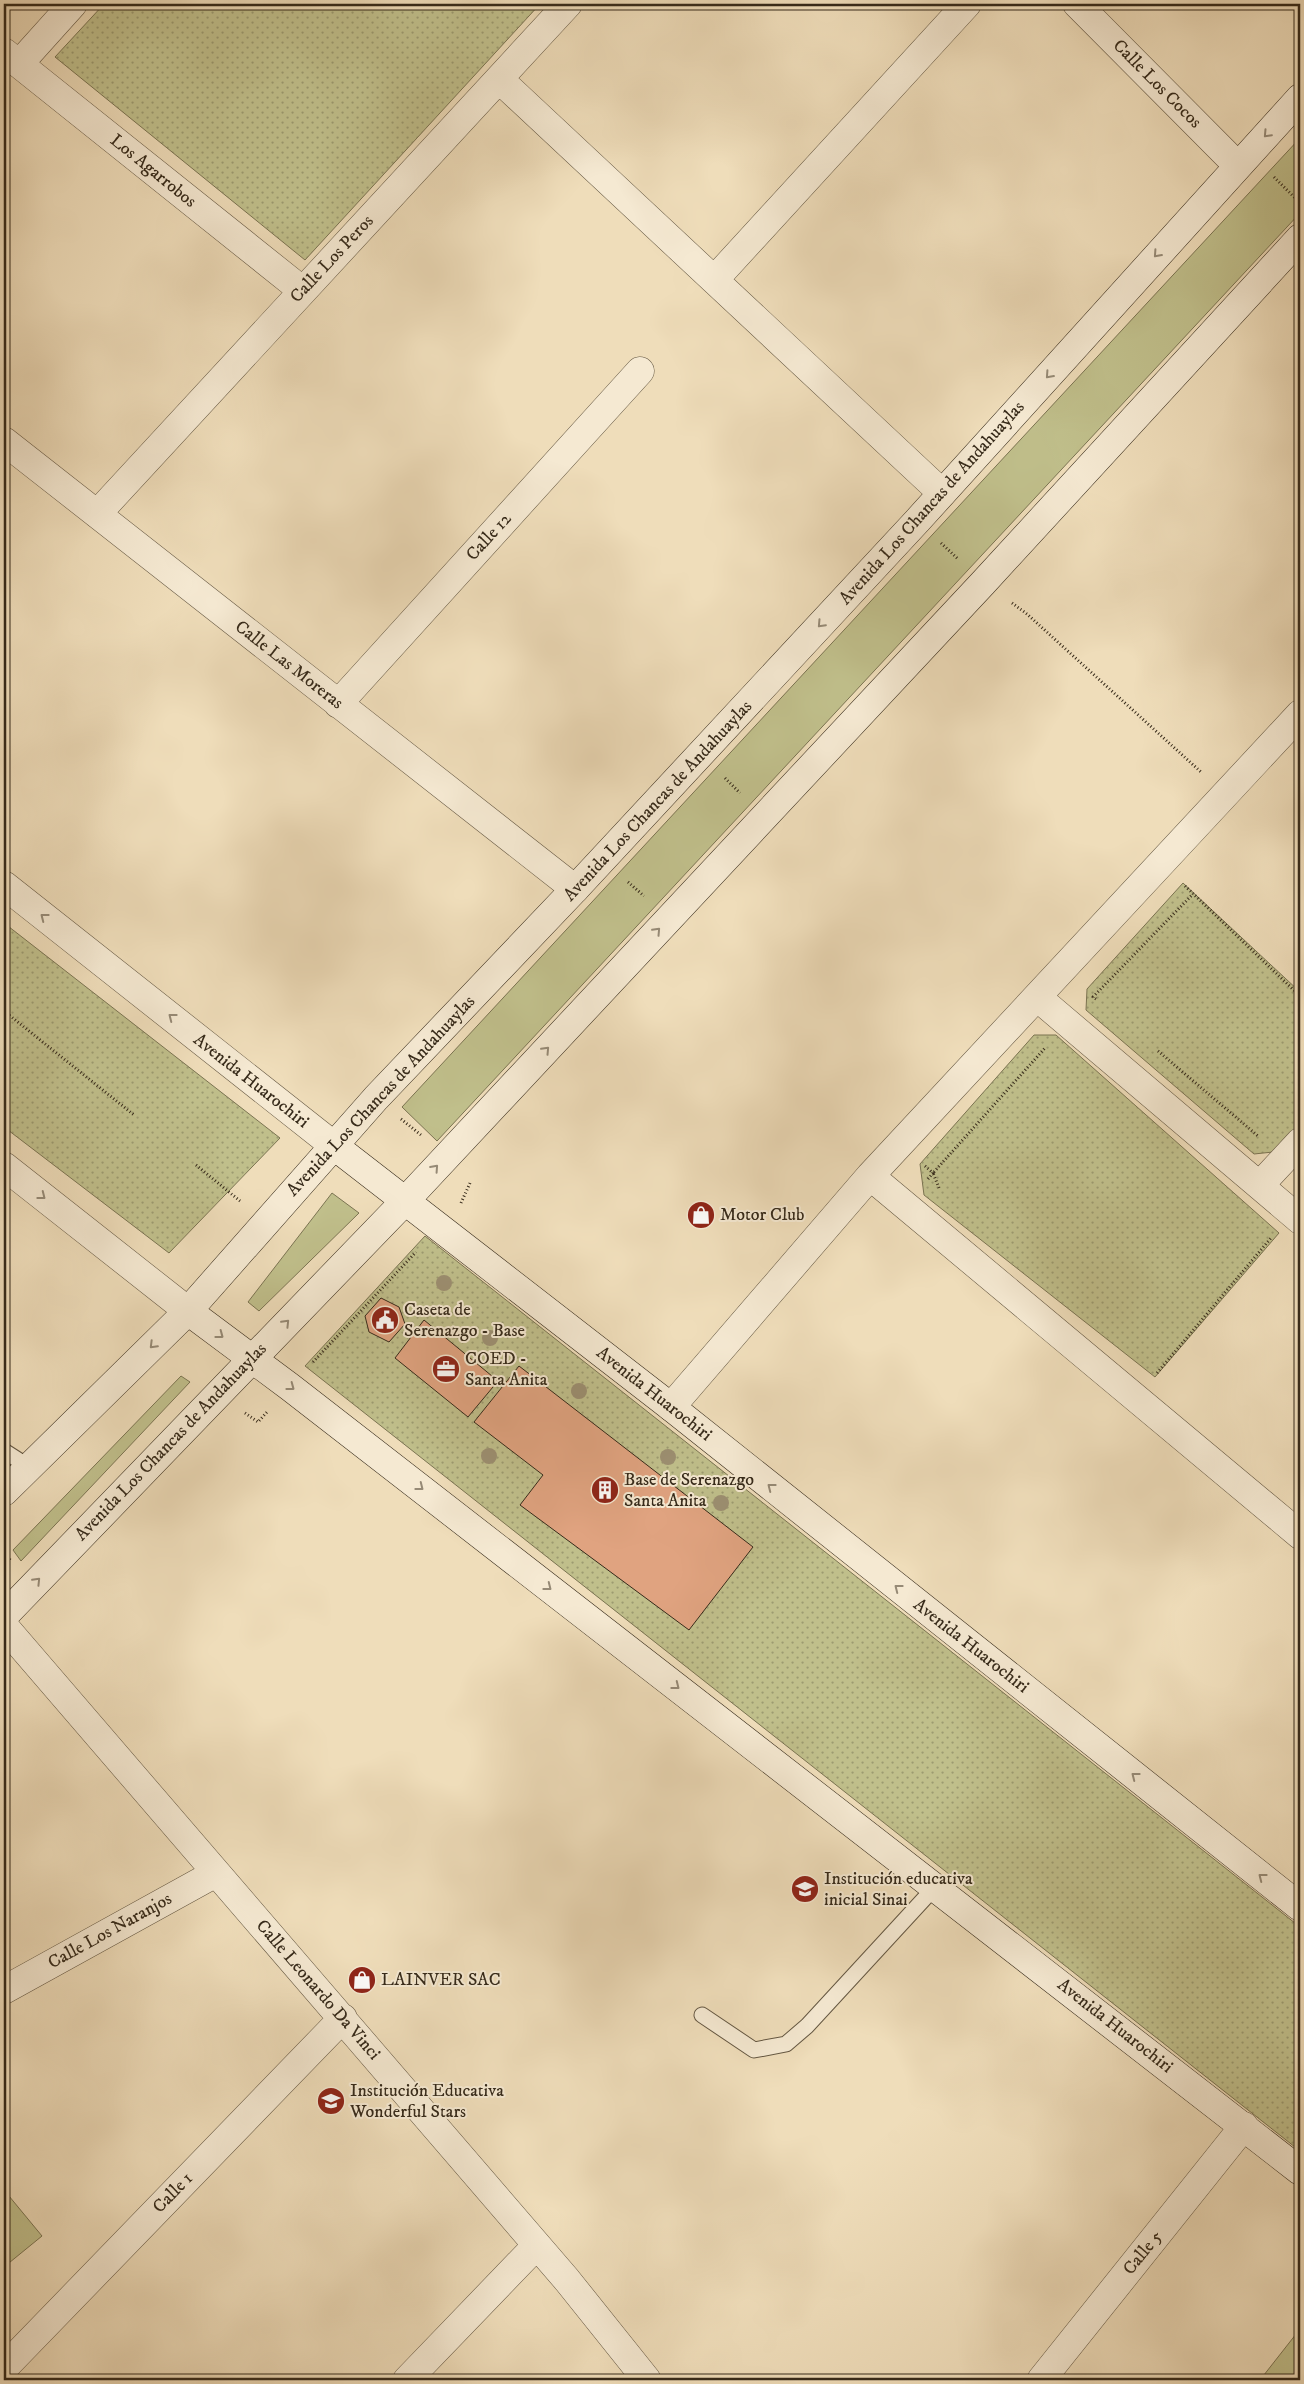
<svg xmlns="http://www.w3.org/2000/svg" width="1304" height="2384" font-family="'IM FELL DW Pica',serif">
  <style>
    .grass { fill: #c0bf8b; stroke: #7b7452 }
    .park { fill: url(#park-dots); stroke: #7b7452 }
    .building { fill: #e0a380; stroke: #362a1a }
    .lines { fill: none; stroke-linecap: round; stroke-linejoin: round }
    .service-casing { stroke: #645742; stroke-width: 17 }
    .minor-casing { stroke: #645742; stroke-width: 29 }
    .tertiary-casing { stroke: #645742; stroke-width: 29 }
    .secondary-casing { stroke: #362a1a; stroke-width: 29 }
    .path { stroke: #362a1a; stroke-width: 3; stroke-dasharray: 1 2.5; stroke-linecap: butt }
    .service { stroke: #f5e9d2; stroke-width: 15 }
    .minor { stroke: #f5e9d2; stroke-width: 28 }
    .tertiary { stroke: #f5e9d2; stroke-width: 28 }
    .secondary { stroke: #f5e9d2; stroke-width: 28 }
    .tree { fill: #9c8f71 }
    .oneway { stroke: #968a76 }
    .labels { text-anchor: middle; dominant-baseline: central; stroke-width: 4; stroke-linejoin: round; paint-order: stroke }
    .street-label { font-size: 18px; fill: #362a1a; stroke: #f5e9d2 }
    .poi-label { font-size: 18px; fill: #362a1a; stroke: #f5e9d2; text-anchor: start }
  </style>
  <defs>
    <pattern id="park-dots" width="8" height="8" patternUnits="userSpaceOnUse" patternTransform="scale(1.25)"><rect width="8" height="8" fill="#c0bf8b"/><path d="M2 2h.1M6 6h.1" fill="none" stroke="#9d9b71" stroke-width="1.8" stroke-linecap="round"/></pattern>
  </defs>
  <rect width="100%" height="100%" fill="#efddba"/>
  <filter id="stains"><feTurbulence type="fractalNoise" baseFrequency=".004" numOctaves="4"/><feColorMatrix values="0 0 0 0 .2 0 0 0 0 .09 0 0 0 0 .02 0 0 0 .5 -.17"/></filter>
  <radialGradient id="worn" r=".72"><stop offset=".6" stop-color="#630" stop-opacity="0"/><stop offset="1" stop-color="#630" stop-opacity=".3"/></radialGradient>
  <path class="grass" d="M 1300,138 L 1300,213 L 437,1141 L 402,1107 Z
    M 332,1193 L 359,1213 L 259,1311 L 248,1302 Z
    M 181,1376 L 190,1382 L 21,1561 L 13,1550 Z
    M 4,2190 L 42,2236 L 4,2267 Z
    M 1300,2329 L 1300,2380 L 1260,2380 Z"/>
  <path class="park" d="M 104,4 L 540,4 L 305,260 L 55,57 Z
    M 1183,883 L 1300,992 L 1300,1123 L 1273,1152 L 1254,1154 L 1086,1010 L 1087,989 Z
    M 4,923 L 280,1138 L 169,1253 L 4,1127 Z
    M 1034,1035 L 1056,1035 L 1279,1233 L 1155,1377 L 924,1195 L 920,1164 Z
    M 425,1236 L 1300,1927 L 1300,2151 L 305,1366 Z"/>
  <path class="building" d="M 381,1298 L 399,1307 L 405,1324 L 389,1342 L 369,1332 L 365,1316 Z
    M 424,1320 L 498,1381 L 468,1417 L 395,1358 Z
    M 519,1366 L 753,1547 L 689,1630 L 520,1505 L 543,1475 L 474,1422 Z"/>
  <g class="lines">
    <defs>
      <path id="service" d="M 4,1451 L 29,1467
        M 702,2015 L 754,2050 L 786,2044 L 807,2026 L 935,1887"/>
      <path id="minor" d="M 1077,4 L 1237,165
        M 4,52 L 303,291
        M 19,64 L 73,4
        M 499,79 L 942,493
        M 715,279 L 967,4
        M 4,441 L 575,889
        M 97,514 L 568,4
        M 338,704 L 640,371
        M 1037,997 L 1300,1220
        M 870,1176 L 1300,1535
        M 1260,1185 L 1300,1142
        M 671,1407 L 870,1176 L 1300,714
        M 4,1626 L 567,2280 L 647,2380
        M 4,1990 L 216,1873
        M 4,2368 L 343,2018
        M 407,2380 L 536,2246
        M 1041,2380 L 1244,2126"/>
      <path id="tertiary" d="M 4,885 L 333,1145
        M 4,1166 L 188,1311"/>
      <path id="secondary" d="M 333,1145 L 671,1407 L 1300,1907
        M 188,1311 L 290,1387 L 1300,2171
        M 4,1492 L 188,1311 L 376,1098 L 575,889 L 918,520 L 1300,98
        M 4,1616 L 406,1200 L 983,583 L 1300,238"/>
    </defs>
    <use href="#service" class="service-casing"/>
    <use href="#minor" class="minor-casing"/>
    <use href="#tertiary" class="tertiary-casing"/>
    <use href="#secondary" class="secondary-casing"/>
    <path class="path" d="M 1274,177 L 1300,203
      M 941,543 L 958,559
      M 1012,603 L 1027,614 L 1201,772
      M 725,778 L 740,793
      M 628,882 L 644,896
      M 1185,886 L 1300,996
      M 1096,999 L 1093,997 L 1193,894
      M 4,1011 L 134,1115
      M 1158,1051 L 1258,1136
      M 401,1119 L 421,1135
      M 196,1165 L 240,1201
      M 925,1166 L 933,1173 L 928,1179
      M 939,1188 L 933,1173 L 1045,1048
      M 461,1203 L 470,1183
      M 313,1362 L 416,1252
      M 1157,1373 L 1271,1238
      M 245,1413 L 258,1422 L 267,1412
      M 5,1554 L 11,1561"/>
    <use href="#service" class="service"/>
    <use href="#minor" class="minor"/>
    <use href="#tertiary" class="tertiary"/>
    <use href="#secondary" class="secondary"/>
  </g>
  <g class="tree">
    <circle cx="444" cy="1283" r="8"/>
    <circle cx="490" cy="1338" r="8"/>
    <circle cx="579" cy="1391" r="8"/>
    <circle cx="489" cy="1456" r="8"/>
    <circle cx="668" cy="1457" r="8"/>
    <circle cx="721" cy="1503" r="8"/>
  </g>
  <defs><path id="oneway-chevron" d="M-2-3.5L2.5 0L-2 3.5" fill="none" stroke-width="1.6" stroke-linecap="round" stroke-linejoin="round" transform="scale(1.25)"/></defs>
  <g class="oneway">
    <use href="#oneway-chevron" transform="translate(1267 134) rotate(133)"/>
    <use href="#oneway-chevron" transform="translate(1157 254) rotate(132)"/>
    <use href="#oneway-chevron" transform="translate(1049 375) rotate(132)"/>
    <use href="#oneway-chevron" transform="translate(821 624) rotate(133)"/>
    <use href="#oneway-chevron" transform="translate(44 917) rotate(-142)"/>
    <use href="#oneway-chevron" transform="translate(657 931) rotate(-47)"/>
    <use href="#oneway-chevron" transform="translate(172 1017) rotate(-142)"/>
    <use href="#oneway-chevron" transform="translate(546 1050) rotate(-47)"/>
    <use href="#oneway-chevron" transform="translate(435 1168) rotate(-48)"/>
    <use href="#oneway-chevron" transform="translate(42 1196) rotate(38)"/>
    <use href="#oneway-chevron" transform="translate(286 1323) rotate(-46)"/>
    <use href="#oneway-chevron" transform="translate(220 1335) rotate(37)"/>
    <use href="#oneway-chevron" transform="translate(153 1345) rotate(135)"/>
    <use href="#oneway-chevron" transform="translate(291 1387) rotate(37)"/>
    <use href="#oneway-chevron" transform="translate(420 1487) rotate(38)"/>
    <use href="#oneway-chevron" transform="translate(771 1487) rotate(-142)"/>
    <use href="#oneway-chevron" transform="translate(37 1581) rotate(-46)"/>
    <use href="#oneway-chevron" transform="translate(548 1587) rotate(38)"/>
    <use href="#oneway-chevron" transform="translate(898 1588) rotate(-142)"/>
    <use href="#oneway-chevron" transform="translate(676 1686) rotate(38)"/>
    <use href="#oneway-chevron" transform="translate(1135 1776) rotate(-142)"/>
    <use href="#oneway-chevron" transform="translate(1262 1877) rotate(-142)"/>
  </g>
  <defs>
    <symbol id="shop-disc" viewBox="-11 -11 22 22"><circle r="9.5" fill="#8f2418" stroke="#f5e9d2"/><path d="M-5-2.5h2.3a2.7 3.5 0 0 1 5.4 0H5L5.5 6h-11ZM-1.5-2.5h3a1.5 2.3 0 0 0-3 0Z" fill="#fff"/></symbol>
    <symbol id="civic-disc" viewBox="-11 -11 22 22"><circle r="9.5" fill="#8f2418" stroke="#f5e9d2"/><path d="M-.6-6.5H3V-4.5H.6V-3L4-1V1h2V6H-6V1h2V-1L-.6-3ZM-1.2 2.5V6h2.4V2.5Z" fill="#fff"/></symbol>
    <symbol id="office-disc" viewBox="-11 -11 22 22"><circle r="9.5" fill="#8f2418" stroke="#f5e9d2"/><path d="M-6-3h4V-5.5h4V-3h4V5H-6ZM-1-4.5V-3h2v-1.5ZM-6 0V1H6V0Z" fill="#fff"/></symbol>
    <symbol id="building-disc" viewBox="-11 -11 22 22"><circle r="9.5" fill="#8f2418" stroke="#f5e9d2"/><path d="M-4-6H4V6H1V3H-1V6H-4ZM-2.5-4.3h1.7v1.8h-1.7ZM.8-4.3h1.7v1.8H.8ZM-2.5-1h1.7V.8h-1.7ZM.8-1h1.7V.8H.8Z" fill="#fff"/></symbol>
    <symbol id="school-disc" viewBox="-11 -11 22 22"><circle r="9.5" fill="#8f2418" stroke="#f5e9d2"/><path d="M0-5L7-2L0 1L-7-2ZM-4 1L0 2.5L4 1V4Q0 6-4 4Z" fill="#fff"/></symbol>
  </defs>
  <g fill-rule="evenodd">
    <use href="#shop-disc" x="685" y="1199" width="32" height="32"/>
    <use href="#civic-disc" x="369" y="1304" width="32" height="32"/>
    <use href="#office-disc" x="430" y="1353" width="32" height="32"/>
    <use href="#building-disc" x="589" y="1474" width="32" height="32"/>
    <use href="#school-disc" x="789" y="1873" width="32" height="32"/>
    <use href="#shop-disc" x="346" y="1964" width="32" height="32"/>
    <use href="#school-disc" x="315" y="2085" width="32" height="32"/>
  </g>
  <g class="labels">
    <g class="street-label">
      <text transform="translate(1157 84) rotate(45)">Calle Los Cocos</text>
      <text transform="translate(153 171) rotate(39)">Los Agarrobos</text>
      <text transform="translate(332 259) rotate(-47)">Calle Los Peros</text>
      <text transform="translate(932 503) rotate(-48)">Avenida Los Chancas de Andahuaylas</text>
      <text transform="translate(489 537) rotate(-48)">Calle 12</text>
      <text transform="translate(289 665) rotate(38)">Calle Las Moreras</text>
      <text transform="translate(658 801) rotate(-47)">Avenida Los Chancas de Andahuaylas</text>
      <text transform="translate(251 1081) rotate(38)">Avenida Huarochiri</text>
      <text transform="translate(381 1096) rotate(-47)">Avenida Los Chancas de Andahuaylas</text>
      <text transform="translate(654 1394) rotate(38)">Avenida Huarochiri</text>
      <text transform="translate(171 1442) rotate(-46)">Avenida Los Chancas de Andahuaylas</text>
      <text transform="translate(971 1646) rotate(38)">Avenida Huarochiri</text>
      <text transform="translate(110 1931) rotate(-29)">Calle Los Naranjos</text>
      <text transform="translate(318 1990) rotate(49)">Calle Leonardo Da Vinci</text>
      <text transform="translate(1115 2026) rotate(38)">Avenida Huarochiri</text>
      <text transform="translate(173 2193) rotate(-46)">Calle 1</text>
      <text transform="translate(1143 2253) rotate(-51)">Calle 5</text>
    </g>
    <g class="poi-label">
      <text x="720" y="1215">Motor Club</text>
      <text x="404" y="1310">Caseta de<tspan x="404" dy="21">Serenazgo - Base</tspan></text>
      <text x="465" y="1359">COED -<tspan x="465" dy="21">Santa Anita</tspan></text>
      <text x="624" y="1480">Base de Serenazgo<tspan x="624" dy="21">Santa Anita</tspan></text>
      <text x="824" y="1879">Institución educativa<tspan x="824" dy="21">inicial Sinai</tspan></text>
      <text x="381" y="1980">LAINVER SAC</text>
      <text x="350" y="2091">Institución Educativa<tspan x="350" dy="21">Wonderful Stars</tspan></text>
    </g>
  </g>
  <rect width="1304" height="2384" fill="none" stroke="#efddba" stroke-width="20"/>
  <rect x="5" y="5" width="1294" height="2374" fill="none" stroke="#362a1a" stroke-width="2.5"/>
  <rect x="10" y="10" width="1284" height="2364" fill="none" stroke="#362a1a"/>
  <rect width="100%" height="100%" filter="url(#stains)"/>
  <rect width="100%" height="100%" fill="url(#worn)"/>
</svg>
